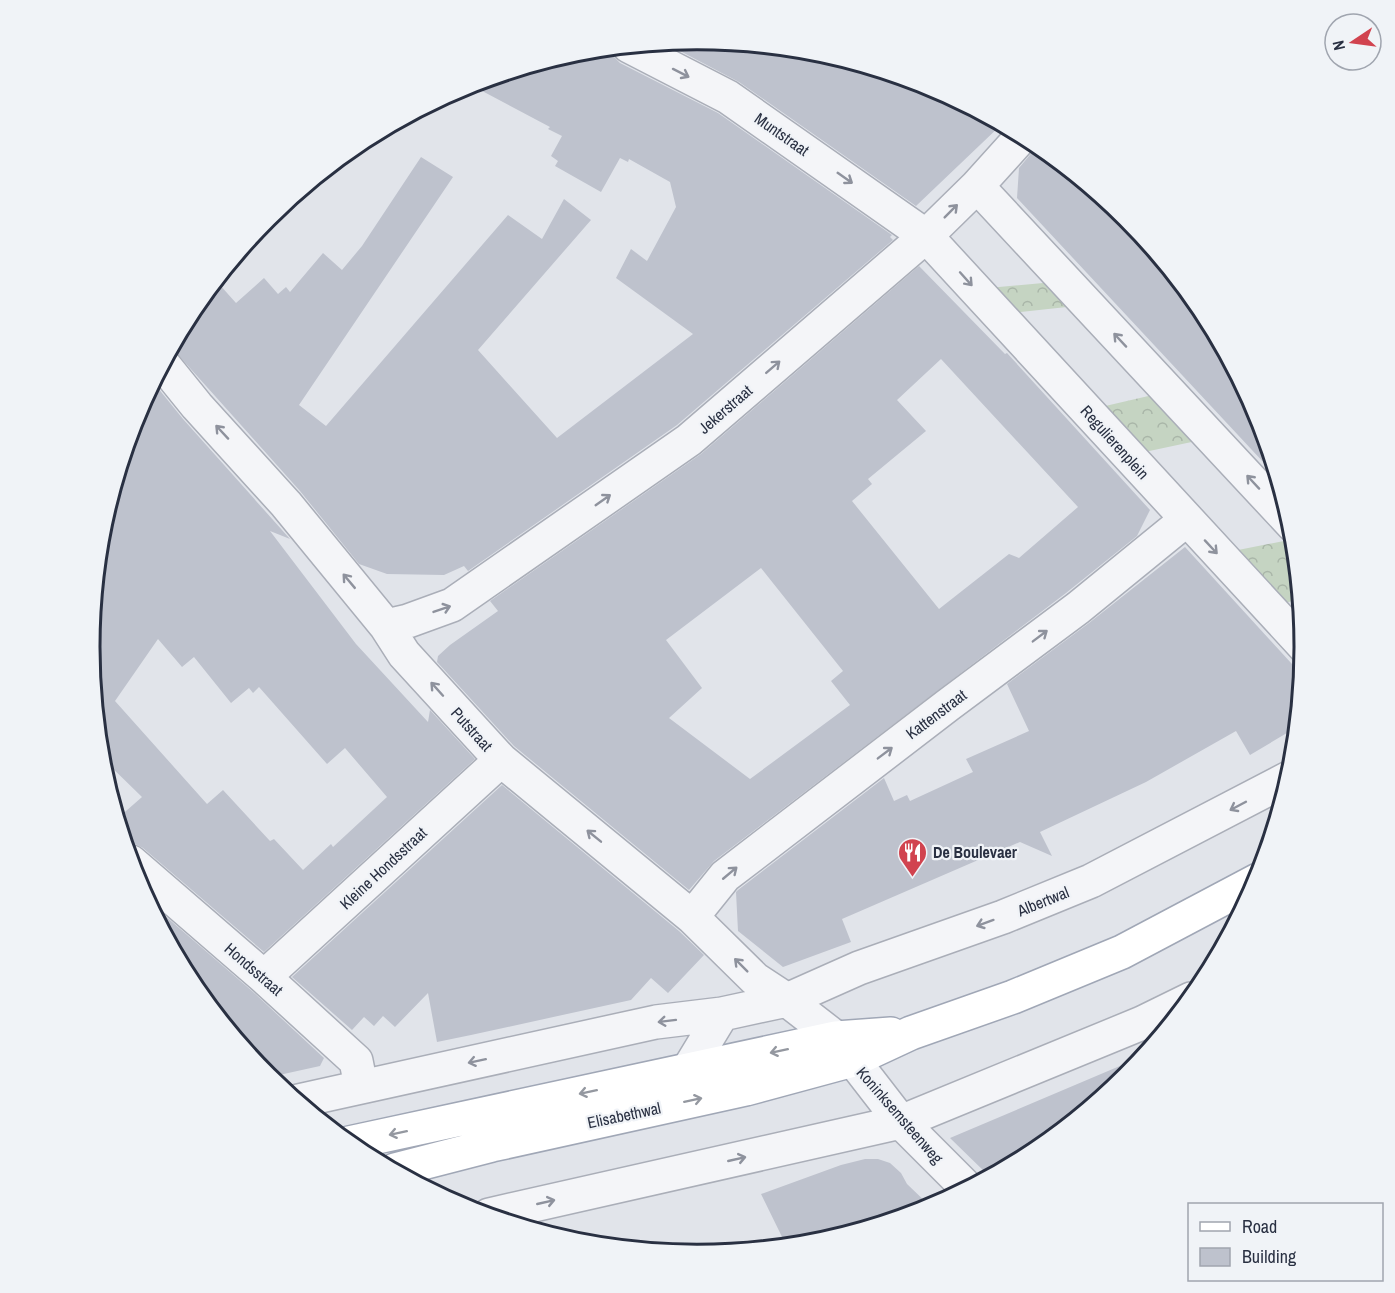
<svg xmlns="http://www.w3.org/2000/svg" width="1395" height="1293" font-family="'Archivo Narrow',sans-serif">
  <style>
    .forest { fill: url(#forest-crowns) }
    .building { fill: #bec2cd; fill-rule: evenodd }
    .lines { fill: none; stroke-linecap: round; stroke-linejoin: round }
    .minor-casing { stroke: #aaaeb8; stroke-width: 36 }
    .major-casing { stroke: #a0a7b6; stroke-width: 36 }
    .minor { stroke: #f4f5f8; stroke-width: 33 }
    .major { stroke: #fff; stroke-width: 33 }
    .oneway { stroke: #8e929d }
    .oneway2 { stroke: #9498a0 }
    .labels { text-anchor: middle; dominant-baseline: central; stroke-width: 4.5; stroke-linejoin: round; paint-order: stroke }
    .street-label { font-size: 16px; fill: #293042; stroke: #f0f3f7 }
    .poi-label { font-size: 16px; font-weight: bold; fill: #293042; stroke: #f0f3f7; text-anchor: start }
    .rim { fill: none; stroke: #293042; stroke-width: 3 }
  </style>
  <defs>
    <pattern id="forest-crowns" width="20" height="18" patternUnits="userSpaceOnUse" patternTransform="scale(1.5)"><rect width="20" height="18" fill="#c5d4c2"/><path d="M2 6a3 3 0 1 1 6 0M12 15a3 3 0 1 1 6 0" fill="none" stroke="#a9b6a8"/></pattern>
  </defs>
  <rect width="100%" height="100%" fill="#e1e4ea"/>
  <path class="forest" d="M 1054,282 L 1076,306 L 1011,313 L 988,288 Z
    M 1157,394 L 1201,440 L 1140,453 L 1101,407 Z
    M 1289,540 L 1295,548 L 1300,594 L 1293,601 L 1284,603 L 1233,551 Z"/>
  <path class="building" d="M 698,39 L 817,51 L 930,85 L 1002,124 L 916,206 L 739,82 L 663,42 Z
    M 610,48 L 614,57 L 620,63 L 718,113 L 892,235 L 890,237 L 893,240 L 677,425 L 468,571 L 464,566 L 444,575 L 387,574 L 359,564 L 300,491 L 172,348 L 193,309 L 219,284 L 236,303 L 264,278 L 278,294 L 286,287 L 290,292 L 323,253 L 342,270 L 362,246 L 421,157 L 453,177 L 299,405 L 326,426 L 508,215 L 542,239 L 564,199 L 591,220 L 478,350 L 557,438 L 693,334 L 616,278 L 631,249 L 647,261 L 676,207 L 670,182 L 629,159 L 628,162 L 620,158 L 601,192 L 555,166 L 558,161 L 551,156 L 562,136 L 548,129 L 550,127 L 469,84 L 579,51 Z
    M 1039,144 L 1127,217 L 1203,309 L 1259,414 L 1278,478 L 1017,198 L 1019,168 Z
    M 919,266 L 1005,354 L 1007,353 L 1150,510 L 1137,536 L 1066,593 L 714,861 L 689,890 L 514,746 L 437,662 L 438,656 L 450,645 L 498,611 L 490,601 L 701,454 ZM 941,359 L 1078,507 L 1019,558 L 1009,554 L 939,609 L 852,501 L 872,484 L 868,479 L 926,431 L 897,400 ZM 761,568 L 843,671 L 831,681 L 850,705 L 750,779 L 669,718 L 702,688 L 666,640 Z
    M 153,382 L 183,419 L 290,539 L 270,531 L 356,644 L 428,722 L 430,710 L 475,759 L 264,952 L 143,848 L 135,844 L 126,844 L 118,818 L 142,797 L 101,757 L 90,645 L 102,528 L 136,414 ZM 158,639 L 182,667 L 194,657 L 231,703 L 249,688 L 253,693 L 259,687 L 327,764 L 345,748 L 387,797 L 333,847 L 331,844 L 303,870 L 274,839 L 270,841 L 223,790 L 207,804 L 115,701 Z
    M 1185,547 L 1302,675 L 1297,727 L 1250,755 L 1236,731 L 1146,782 L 1040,832 L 1052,856 L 1020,842 L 842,919 L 851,942 L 783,967 L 738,931 L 736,892 L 738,890 L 884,778 L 894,801 L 907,795 L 910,801 L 973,772 L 966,759 L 1029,731 L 1007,684 L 1089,623 Z
    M 502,785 L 679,931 L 704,955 L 668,993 L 651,978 L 631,1000 L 471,1035 L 437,1042 L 428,993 L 395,1027 L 383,1016 L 374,1026 L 364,1017 L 352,1030 L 292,977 Z
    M 149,902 L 252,991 L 324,1058 L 320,1066 L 270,1077 L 268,1076 L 192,984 Z
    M 1134,1060 L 1137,1064 L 1127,1076 L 1035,1152 L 989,1176 L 950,1138 Z
    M 865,1159 L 878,1159 L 890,1163 L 901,1173 L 907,1184 L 931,1207 L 816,1242 L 786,1245 L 761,1194 L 841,1165 Z"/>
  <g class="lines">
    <defs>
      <path id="minor" d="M 629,46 L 728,97 L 926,236 L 1305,647
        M 977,186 L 1293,525
        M 163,364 L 197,406 L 286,504 L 386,626 L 404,654 L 501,760 L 692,917 L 755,979 L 787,1000 L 836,1038 L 901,1122 L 967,1188
        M 386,626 L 408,621 L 452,605 L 689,440 L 926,236 L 977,186 L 1023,135
        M 131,862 L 264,977 L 356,1061 L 361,1086
        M 692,917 L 725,876 L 948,705 L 1078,608 L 1186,520
        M 264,977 L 501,760
        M 688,1070 L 722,1014
        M 298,1101 L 656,1022 L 722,1014 L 787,1000 L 859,968 L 1003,917 L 1091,881 L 1289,778
        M 489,1215 L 901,1122 L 1142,1023 L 1191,999"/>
      <path id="major" d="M 349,1143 L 836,1038 L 891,1034
        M 395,1170 L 492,1145 L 746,1089 L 853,1060 L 911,1033 L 1013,997 L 1122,952 L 1258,880"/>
    </defs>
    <use href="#minor" class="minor-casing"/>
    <use href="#major" class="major-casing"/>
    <use href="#minor" class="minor"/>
    <use href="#major" class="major"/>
  </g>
  <defs><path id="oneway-shaft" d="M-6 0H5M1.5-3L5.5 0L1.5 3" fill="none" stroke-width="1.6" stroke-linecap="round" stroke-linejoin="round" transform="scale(1.5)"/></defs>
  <g class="oneway">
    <use href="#oneway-shaft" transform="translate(681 73) rotate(27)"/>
    <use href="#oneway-shaft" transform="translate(845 178) rotate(35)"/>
    <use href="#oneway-shaft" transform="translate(951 211) rotate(-45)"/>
    <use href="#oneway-shaft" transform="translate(966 279) rotate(48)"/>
    <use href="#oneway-shaft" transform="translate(1120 340) rotate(-133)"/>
    <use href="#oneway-shaft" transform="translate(773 367) rotate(-41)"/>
    <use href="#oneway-shaft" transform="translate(222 432) rotate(-133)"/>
    <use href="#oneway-shaft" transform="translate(1253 482) rotate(-133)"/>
    <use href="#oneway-shaft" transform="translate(603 500) rotate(-35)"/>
    <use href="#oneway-shaft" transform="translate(1211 547) rotate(47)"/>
    <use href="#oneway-shaft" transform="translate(349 581) rotate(-130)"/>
    <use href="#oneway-shaft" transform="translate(442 609) rotate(-19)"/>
    <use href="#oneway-shaft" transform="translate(1040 636) rotate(-37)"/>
    <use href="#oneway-shaft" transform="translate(437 689) rotate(-132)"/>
    <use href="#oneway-shaft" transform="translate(885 753) rotate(-37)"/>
    <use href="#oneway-shaft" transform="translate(1238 806) rotate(152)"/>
    <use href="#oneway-shaft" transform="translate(594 836) rotate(-141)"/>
    <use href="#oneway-shaft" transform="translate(730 873) rotate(-40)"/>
    <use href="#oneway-shaft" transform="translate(985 923) rotate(160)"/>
    <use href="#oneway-shaft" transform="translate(741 965) rotate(-135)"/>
    <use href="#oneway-shaft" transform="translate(667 1021) rotate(173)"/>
    <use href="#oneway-shaft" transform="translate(477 1061) rotate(168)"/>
    <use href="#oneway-shaft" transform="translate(737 1159) rotate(-13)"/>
    <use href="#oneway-shaft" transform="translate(546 1202) rotate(-13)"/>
  </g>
  <g class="oneway2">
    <use href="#oneway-shaft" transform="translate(779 1051) rotate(168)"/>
    <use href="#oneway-shaft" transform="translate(588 1092) rotate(168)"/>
    <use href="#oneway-shaft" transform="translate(693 1100) rotate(-12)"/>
    <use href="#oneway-shaft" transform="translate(398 1133) rotate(168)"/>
  </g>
  <defs>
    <symbol id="restaurant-pin" viewBox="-11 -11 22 30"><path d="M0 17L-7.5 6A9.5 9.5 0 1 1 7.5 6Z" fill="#d1434f" stroke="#f0f3f7"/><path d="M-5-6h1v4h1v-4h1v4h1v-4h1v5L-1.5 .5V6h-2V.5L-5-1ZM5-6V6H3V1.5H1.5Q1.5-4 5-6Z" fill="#fff"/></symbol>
  </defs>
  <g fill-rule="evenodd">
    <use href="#restaurant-pin" x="896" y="836" width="33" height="45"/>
  </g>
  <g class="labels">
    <g class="street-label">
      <text transform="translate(782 134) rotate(35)">Muntstraat</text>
      <text transform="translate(725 409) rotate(-41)">Jekerstraat</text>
      <text transform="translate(1115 442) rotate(48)">Regulierenplein</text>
      <text transform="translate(936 714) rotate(-37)">Kattenstraat</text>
      <text transform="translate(472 729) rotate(48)">Putstraat</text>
      <text transform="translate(383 868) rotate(-43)">Kleine Hondsstraat</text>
      <text transform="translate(1043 901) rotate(-22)">Albertwal</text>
      <text transform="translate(254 969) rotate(41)">Hondsstraat</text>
      <text transform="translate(624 1115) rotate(-12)">Elisabethwal</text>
      <text transform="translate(900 1115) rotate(49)">Koninksemsteenweg</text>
    </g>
    <g class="poi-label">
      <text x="933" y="852">De Boulevaer</text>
    </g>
  </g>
  <path d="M0 0H1395V1293H0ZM100 647a597 597 0 1 1 1194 0a597 597 0 1 1-1194 0Z" fill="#f0f3f7" fill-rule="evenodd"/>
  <path class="rim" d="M100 647a597 597 0 1 1 1194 0a597 597 0 1 1-1194 0Z"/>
  <rect x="1188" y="1203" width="195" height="78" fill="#f0f3f7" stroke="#a0a5af" stroke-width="1.5"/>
  <rect x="1200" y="1222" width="30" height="9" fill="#ffffff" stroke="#a0a5af" stroke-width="1.5"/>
  <text x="1242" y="1233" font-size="18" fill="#293042">Road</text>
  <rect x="1200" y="1248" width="30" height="18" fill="#bec2cd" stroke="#a0a5af" stroke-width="1.5"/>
  <text x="1242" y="1263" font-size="18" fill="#293042">Building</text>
  <g transform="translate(1353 42) rotate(257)"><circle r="28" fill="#f0f3f7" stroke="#a0a5af" stroke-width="1.5"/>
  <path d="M0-4.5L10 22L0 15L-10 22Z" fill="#d1434f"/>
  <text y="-9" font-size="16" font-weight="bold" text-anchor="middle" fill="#293042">N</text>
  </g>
</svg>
